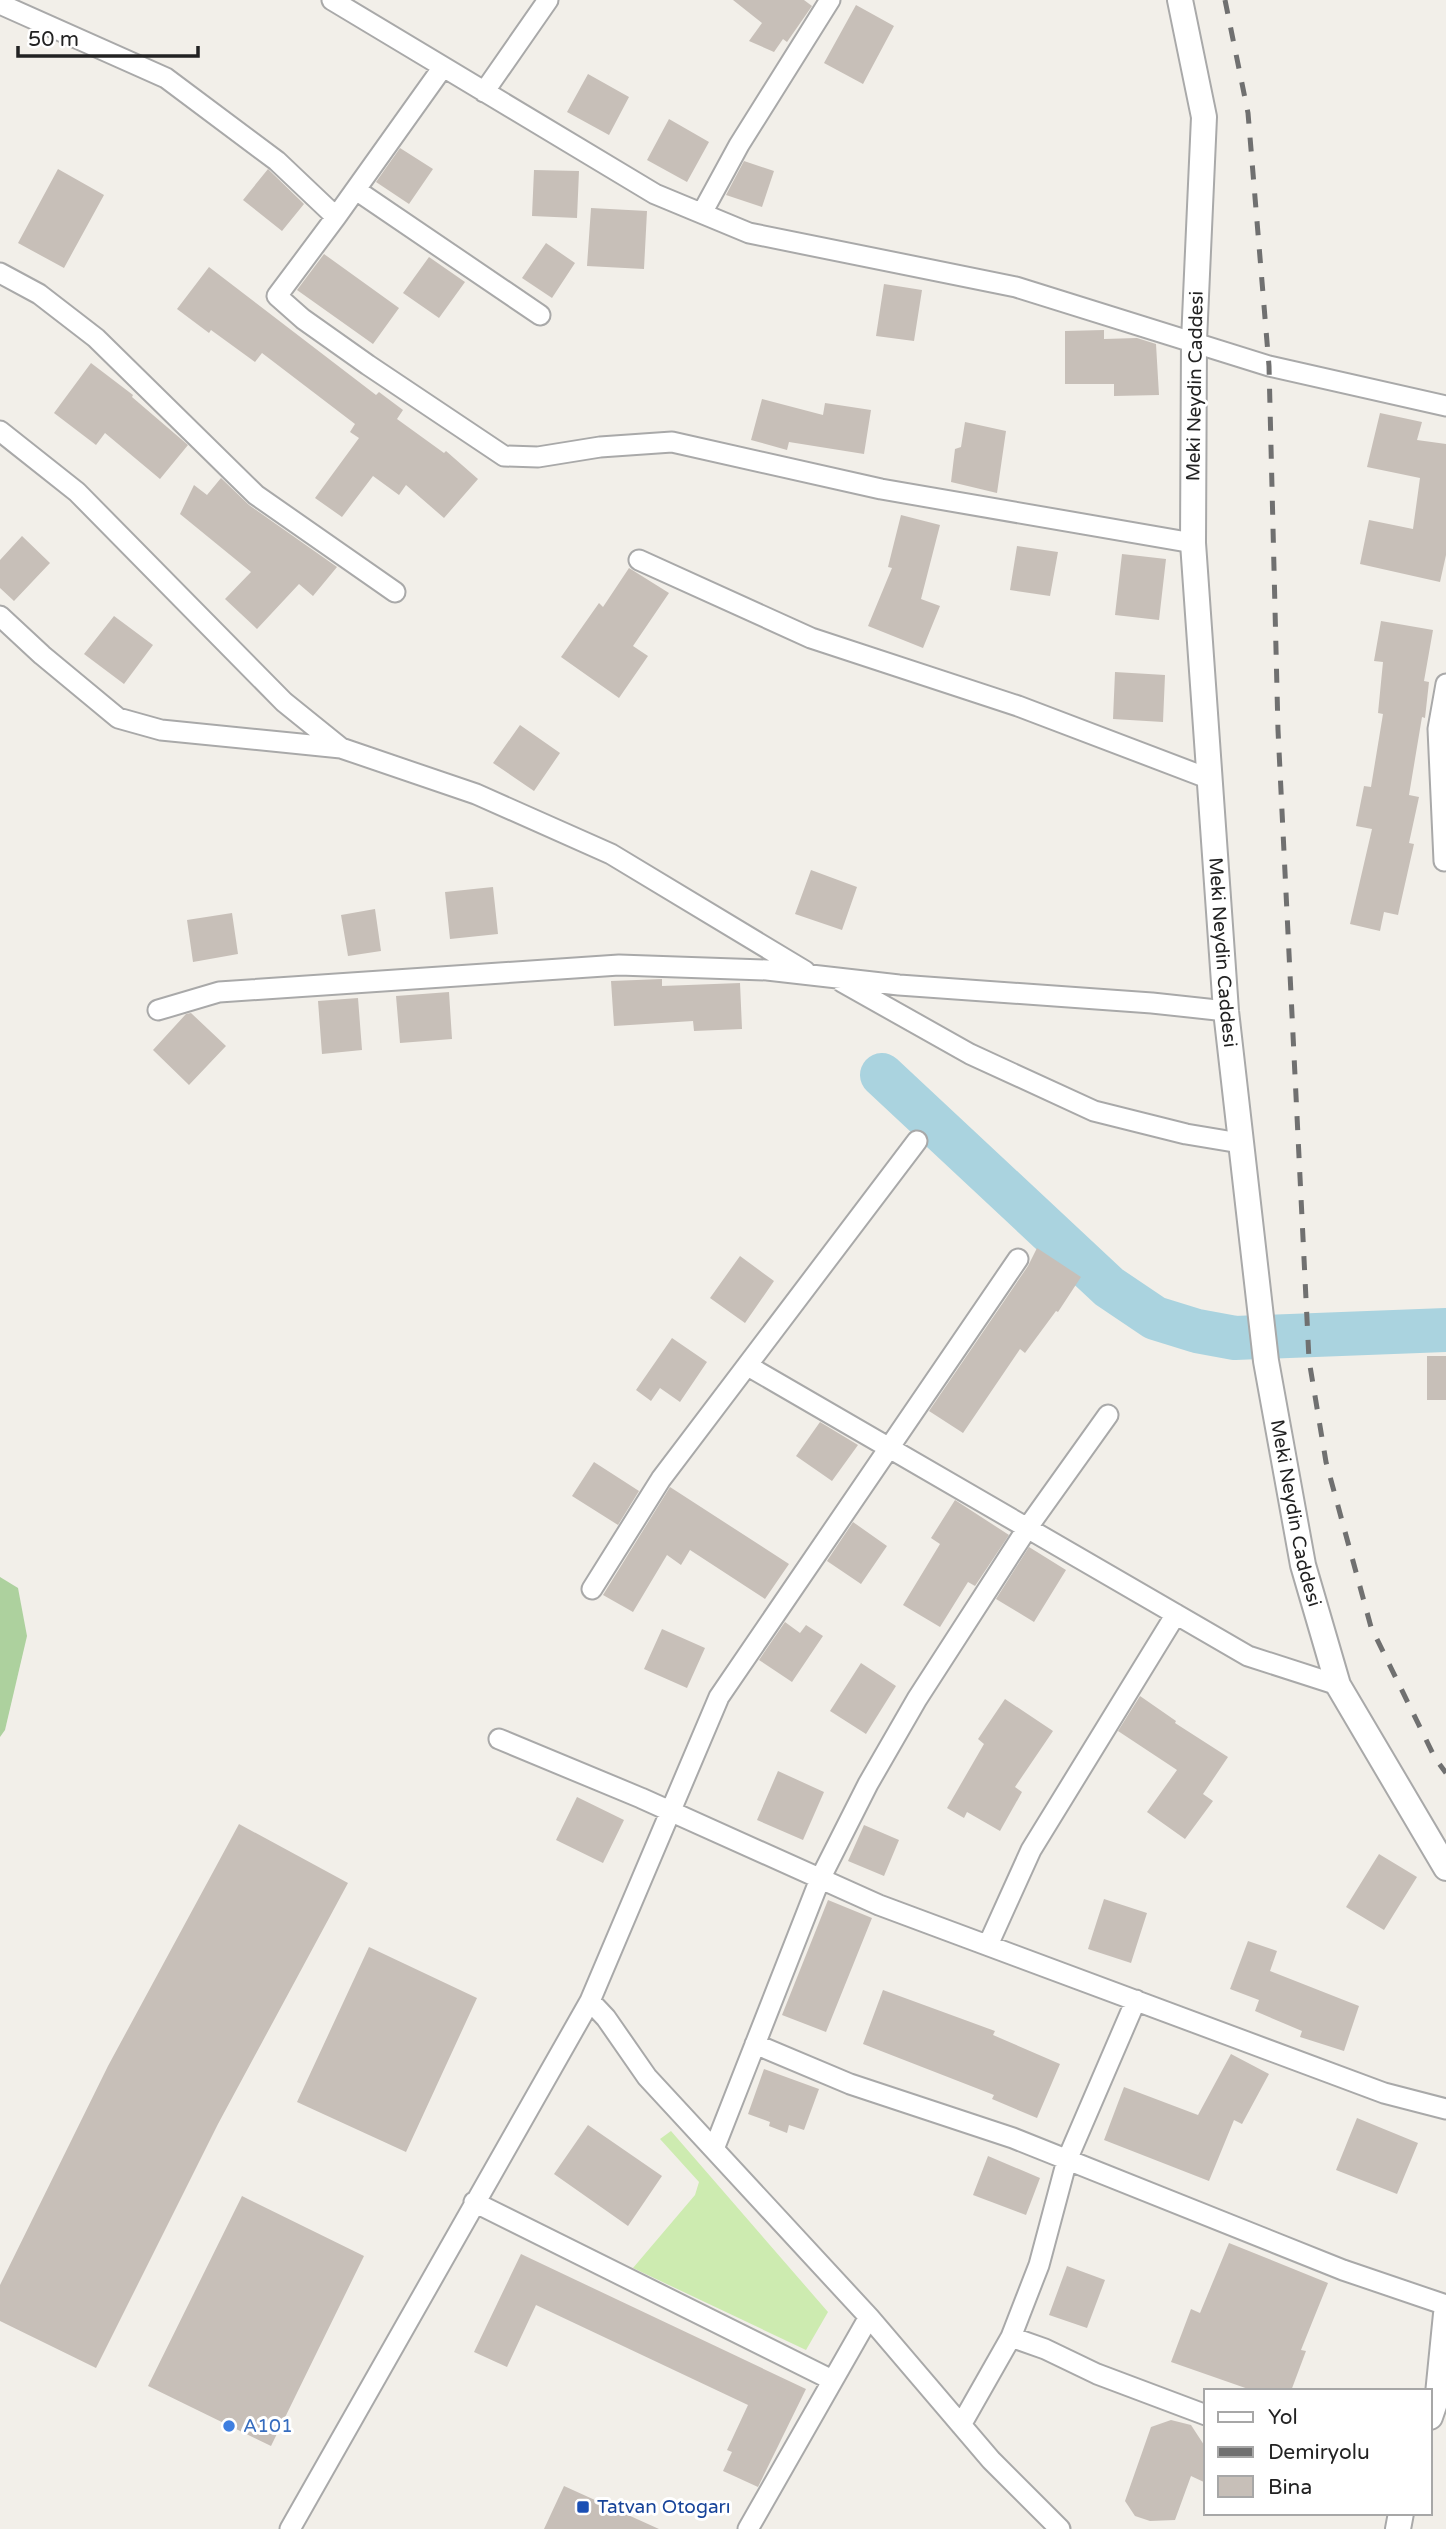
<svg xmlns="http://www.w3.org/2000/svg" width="1446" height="2529" font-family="'Varela Round',sans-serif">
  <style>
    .grass { fill: #cdebb0 }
    .forest { fill: #add19e }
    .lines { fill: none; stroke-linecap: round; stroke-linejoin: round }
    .river { stroke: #aad3df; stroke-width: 44 }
    .building { fill: #c7bfb8 }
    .minor-casing { stroke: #a9a9a9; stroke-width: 23 }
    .tertiary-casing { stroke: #a9a9a9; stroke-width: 28 }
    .minor { stroke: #fff; stroke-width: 19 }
    .tertiary { stroke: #fff; stroke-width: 24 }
    .rail { stroke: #707070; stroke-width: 5; stroke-dasharray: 14 14; stroke-linecap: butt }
    .shop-dot { fill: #3f7fe0; stroke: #fff; stroke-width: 2.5 }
    .transit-dot { fill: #1a4fb4; stroke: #fff; stroke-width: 2.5 }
    .labels { text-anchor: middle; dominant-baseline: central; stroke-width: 6; stroke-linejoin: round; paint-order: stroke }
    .street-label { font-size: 19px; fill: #222; stroke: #fff }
    .shop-label { font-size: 19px; fill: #366cbe; stroke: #fff; text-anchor: start }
    .transit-label { font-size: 19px; fill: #164399; stroke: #fff; text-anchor: start }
  </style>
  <rect width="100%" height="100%" fill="#f2efe9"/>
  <path class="grass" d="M 671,2131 L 828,2312 L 806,2350 L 633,2268 L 695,2195 L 699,2182 L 660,2139 Z"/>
  <path class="forest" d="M 0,1577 L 18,1588 L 27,1636 L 5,1730 L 0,1737 Z"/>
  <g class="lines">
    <path class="river" d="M 882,1075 L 1109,1287 L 1155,1318 L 1197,1331 L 1235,1338 L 1446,1330"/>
  </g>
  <path class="building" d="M 733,0 L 804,0 L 812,6 L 787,42 L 783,39 L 774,52 L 749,41 L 762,23 Z
    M 856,5 L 894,26 L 863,84 L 824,63 Z
    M 588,74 L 629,97 L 609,135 L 567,112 Z
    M 669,119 L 709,142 L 687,182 L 647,160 Z
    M 400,148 L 433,169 L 409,204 L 376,182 Z
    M 744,161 L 774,171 L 762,207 L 726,195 Z
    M 58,169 L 104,195 L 64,268 L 18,243 Z
    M 268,169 L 304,204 L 282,231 L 243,200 Z
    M 534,170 L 579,171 L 577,218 L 532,216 Z
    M 591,208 L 647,211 L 644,269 L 587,266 Z
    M 546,243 L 575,263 L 552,298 L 522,278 Z
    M 324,254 L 399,308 L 373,344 L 297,290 Z
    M 429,257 L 465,282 L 439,318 L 403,293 Z
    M 209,267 L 376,395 L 379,392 L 403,410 L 397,419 L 444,453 L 446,451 L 478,479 L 444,518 L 406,485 L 399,495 L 373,476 L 342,517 L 315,498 L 359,438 L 350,432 L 355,424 L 262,353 L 255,362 L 211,330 L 209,333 L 177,309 Z
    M 884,284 L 922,290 L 914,341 L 876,336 Z
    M 1104,330 L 1104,339 L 1137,338 L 1156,344 L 1159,395 L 1114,396 L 1114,384 L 1065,384 L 1065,331 Z
    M 91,363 L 133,395 L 132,397 L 188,445 L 160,479 L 105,433 L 96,445 L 54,413 Z
    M 762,399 L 823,415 L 825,403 L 871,410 L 864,454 L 789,442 L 787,450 L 751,440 Z
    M 1380,413 L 1422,422 L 1417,440 L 1446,444 L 1446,555 L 1440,582 L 1360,564 L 1369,520 L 1413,529 L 1420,478 L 1367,467 Z
    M 965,422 L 1006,431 L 997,493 L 951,482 L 955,449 L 961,447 Z
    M 221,478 L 249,505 L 337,567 L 313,596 L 299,584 L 257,629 L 225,599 L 251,572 L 180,514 L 194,485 L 207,495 Z
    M 901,515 L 940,525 L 921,599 L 940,606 L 923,648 L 868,626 L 892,568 L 888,567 Z
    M 22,536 L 50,563 L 14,601 L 0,588 L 0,560 Z
    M 1017,546 L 1058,552 L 1050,596 L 1010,590 Z
    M 1122,554 L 1166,559 L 1159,620 L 1115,615 Z
    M 629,568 L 669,593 L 633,646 L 648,656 L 619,698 L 561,657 L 599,603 L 603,607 Z
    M 114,616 L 153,645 L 124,684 L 84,654 Z
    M 1381,621 L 1433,630 L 1424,681 L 1429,682 L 1425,718 L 1422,717 L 1409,795 L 1419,797 L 1409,843 L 1414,844 L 1398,915 L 1384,912 L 1380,931 L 1350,924 L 1372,829 L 1356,826 L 1364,786 L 1371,787 L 1383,714 L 1378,713 L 1383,662 L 1374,661 Z
    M 1115,672 L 1165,675 L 1163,722 L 1113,719 Z
    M 520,725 L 560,753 L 534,791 L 493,763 Z
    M 811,870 L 857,887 L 842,930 L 795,914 Z
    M 493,887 L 498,934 L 450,939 L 445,892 Z
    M 375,909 L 381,951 L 348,956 L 341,915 Z
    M 232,913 L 238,954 L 193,962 L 187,920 Z
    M 662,979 L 662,986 L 740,983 L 742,1029 L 694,1031 L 693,1021 L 614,1026 L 611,981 Z
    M 449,992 L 452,1039 L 400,1043 L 396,996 Z
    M 358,998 L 362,1050 L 322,1054 L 318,1001 Z
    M 191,1013 L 226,1046 L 189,1085 L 153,1050 L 186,1014 Z
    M 1037,1248 L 1081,1277 L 1058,1312 L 1056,1311 L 1025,1353 L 1020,1349 L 963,1433 L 929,1411 L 1028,1266 Z
    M 740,1256 L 774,1281 L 745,1323 L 710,1298 Z
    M 672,1338 L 707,1362 L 680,1402 L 660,1388 L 651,1401 L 636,1390 Z
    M 1427,1356 L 1446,1356 L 1446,1400 L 1427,1400 Z
    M 820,1422 L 858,1445 L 832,1481 L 796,1456 Z
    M 594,1462 L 639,1491 L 618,1525 L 572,1496 Z
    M 670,1487 L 789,1564 L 765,1599 L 690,1550 L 681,1565 L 667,1555 L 633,1612 L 603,1595 Z
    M 955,1500 L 1009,1535 L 975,1586 L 968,1582 L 940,1627 L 903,1605 L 940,1544 L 931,1538 Z
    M 853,1522 L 887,1546 L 861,1584 L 827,1561 Z
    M 1029,1547 L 1066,1570 L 1034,1622 L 996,1599 Z
    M 785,1622 L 800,1633 L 806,1625 L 823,1636 L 792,1682 L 759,1660 Z
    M 662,1629 L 705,1648 L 687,1688 L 644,1669 Z
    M 861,1663 L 896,1686 L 866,1734 L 830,1711 Z
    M 1140,1696 L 1176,1721 L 1175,1723 L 1228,1757 L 1203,1794 L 1213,1801 L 1185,1839 L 1147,1812 L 1177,1770 L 1118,1731 Z
    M 1005,1699 L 1053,1731 L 1015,1787 L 1022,1792 L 1000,1831 L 967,1812 L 964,1818 L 947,1808 L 984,1744 L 978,1739 Z
    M 778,1771 L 824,1792 L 803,1840 L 757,1820 Z
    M 577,1797 L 624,1820 L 603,1863 L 556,1840 Z
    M 239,1824 L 348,1883 L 218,2124 L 96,2368 L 0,2321 L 0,2285 L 108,2066 Z
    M 864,1825 L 899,1840 L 884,1876 L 848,1861 Z
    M 1379,1854 L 1417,1877 L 1384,1930 L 1346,1907 Z
    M 1104,1899 L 1147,1913 L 1131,1963 L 1088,1949 Z
    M 828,1900 L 872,1918 L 826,2032 L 782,2015 Z
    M 1248,1941 L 1277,1951 L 1270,1971 L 1359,2006 L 1344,2051 L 1300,2037 L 1302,2031 L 1255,2011 L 1259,2000 L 1230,1989 Z
    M 369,1947 L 477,1998 L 406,2152 L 297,2102 Z
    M 883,1990 L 995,2031 L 993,2035 L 1060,2064 L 1037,2118 L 992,2099 L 994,2095 L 863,2044 Z
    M 1231,2054 L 1269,2074 L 1242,2124 L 1234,2120 L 1209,2181 L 1104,2140 L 1124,2087 L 1198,2115 Z
    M 764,2069 L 819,2089 L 804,2130 L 789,2125 L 787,2133 L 769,2126 L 770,2122 L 748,2114 Z
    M 1357,2118 L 1418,2143 L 1397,2194 L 1336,2170 Z
    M 588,2125 L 662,2176 L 628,2226 L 554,2174 Z
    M 988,2156 L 1040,2178 L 1026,2215 L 973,2195 Z
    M 242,2196 L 364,2256 L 271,2446 L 148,2386 Z
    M 1229,2243 L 1328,2283 L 1301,2350 L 1306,2351 L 1291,2391 L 1254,2391 L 1171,2362 L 1191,2309 L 1200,2313 Z
    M 521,2254 L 806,2389 L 758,2487 L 723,2471 L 732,2452 L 727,2450 L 748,2405 L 536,2305 L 507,2367 L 474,2352 Z
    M 1067,2266 L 1105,2280 L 1087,2328 L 1049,2315 Z
    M 1171,2420 L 1191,2425 L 1206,2448 L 1206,2483 L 1191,2476 L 1175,2520 L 1150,2521 L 1135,2516 L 1125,2501 L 1151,2427 Z
    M 564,2486 L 659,2529 L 544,2529 Z"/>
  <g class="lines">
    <defs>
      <path id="minor" d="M 332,0 L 655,194 L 749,233 L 1016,287 L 1269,366 L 1446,406
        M 0,4 L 166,78 L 277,161 L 336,217
        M 443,67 L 336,217 L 277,296 L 303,319 L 368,365 L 504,456 L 538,457 L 600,447 L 672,442 L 881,489 L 1193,543
        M 484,92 L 548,0
        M 356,190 L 540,315
        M 702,213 L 739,145 L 830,0
        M 0,273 L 39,294 L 96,338 L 256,495 L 395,592
        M 0,431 L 77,492 L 284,702 L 341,748
        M 639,560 L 811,638 L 1018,706 L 1210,779
        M 0,616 L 42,655 L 118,718 L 161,730 L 341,748 L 476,794 L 611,854 L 805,971
        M 1444,861 L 1438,729 L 1446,684
        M 842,982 L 970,1054 L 1094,1111 L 1186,1134 L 1240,1143
        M 158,1010 L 219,992 L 619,965 L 767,970 L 899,985 L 1152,1003 L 1226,1011
        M 748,1366 L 1248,1656 L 1338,1685
        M 592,1589 L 661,1479 L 917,1141
        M 499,1739 L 641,1798 L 879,1905 L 1384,2093 L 1446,2109
        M 988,1945 L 1031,1850 L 1176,1614
        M 590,2001 L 606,2018 L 647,2077 L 869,2317 L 991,2460 L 1060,2529
        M 755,2044 L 850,2084 L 1013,2138 L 1343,2270 L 1446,2305
        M 714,2149 L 820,1879 L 868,1784 L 917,1699 L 1028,1527 L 1108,1415
        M 474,2202 L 832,2380
        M 1011,2337 L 1045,2349 L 1097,2374 L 1206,2415
        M 961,2425 L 1011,2337 L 1039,2265 L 1067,2160 L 1136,2000
        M 290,2529 L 590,2001 L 719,1697 L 1018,1259
        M 748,2529 L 869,2317"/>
      <g id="tertiary">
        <path id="s1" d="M 1180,0 L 1204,117 L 1194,341 L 1193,543 L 1226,1011 L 1266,1361 L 1303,1565 L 1338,1685 L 1446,1868"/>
        <path d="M 1430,2417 L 1438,2394 L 1446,2314"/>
        <path d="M 1398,2529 L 1401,2513"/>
      </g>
    </defs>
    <use href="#minor" class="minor-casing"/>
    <use href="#tertiary" class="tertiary-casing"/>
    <use href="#minor" class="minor"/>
    <use href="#tertiary" class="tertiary"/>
    <path class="rail" d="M 1225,0 L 1248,113 L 1269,366 L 1278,730 L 1309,1360 L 1326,1462 L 1371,1627 L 1435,1758 L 1446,1773"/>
  </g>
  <circle class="shop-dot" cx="229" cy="2426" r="7"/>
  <rect class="transit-dot" x="576" y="2500" width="14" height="14" rx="3.5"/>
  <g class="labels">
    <g class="street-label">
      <text transform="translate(1195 386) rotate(-89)">Meki Neydin Caddesi</text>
      <text stroke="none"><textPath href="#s1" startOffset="956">Meki Neydin Caddesi</textPath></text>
      <text stroke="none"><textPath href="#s1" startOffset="1522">Meki Neydin Caddesi</textPath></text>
    </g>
    <g class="shop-label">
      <text x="243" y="2426">A101</text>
    </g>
    <g class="transit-label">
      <text x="597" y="2507">Tatvan Otogarı</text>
    </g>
  </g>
  <rect x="1204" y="2389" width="228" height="126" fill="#ffffff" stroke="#a7a7a7" stroke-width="2"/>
  <rect x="1218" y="2412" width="35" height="10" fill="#ffffff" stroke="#a7a7a7" stroke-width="2"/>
  <text x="1268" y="2424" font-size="21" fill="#222222">Yol</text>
  <rect x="1218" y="2447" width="35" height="10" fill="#707070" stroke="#a7a7a7" stroke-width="2"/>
  <text x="1268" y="2459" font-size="21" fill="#222222">Demiryolu</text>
  <rect x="1218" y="2476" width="35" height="21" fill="#c7bfb8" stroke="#a7a7a7" stroke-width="2"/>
  <text x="1268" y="2494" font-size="21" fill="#222222">Bina</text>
  <path d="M18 46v10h180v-10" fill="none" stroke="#222222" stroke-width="3.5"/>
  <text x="28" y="46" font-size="21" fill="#222222" stroke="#ffffff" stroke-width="5" paint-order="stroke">50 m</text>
</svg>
